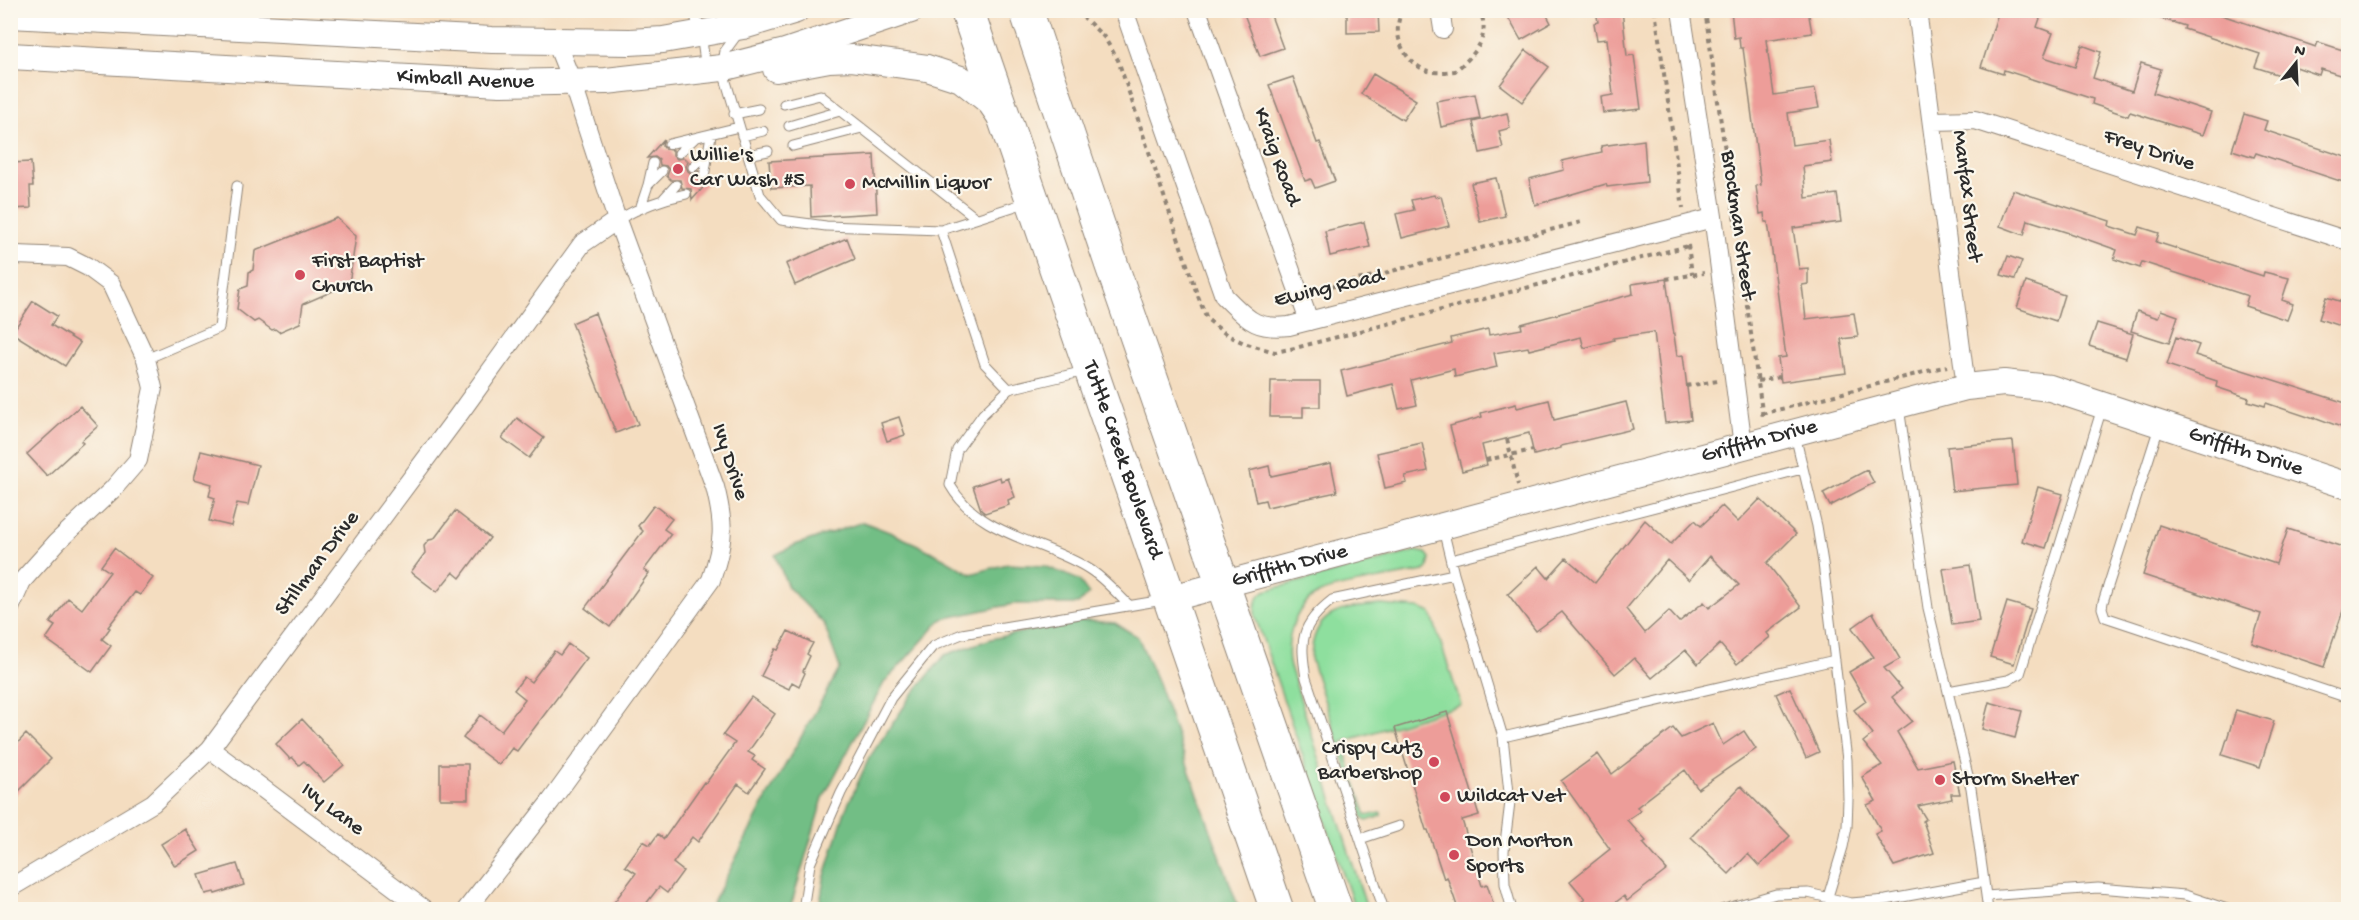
<svg xmlns="http://www.w3.org/2000/svg" width="2359" height="920" font-family="'Gochi Hand',sans-serif">
  <style>
    .green { fill: #8edf9e; stroke: #5c8564; stroke-width: 1.5 }
    .forest { fill: #72be85; stroke: #4e7458; stroke-width: 1.5 }
    .building { fill: #ed9d99; fill-rule: evenodd }
    .lines { fill: none; stroke-linecap: round; stroke-linejoin: round }
    .lane-casing { stroke: #908476; stroke-width: 11 }
    .street-casing { stroke: #908476; stroke-width: 20 }
    .secondary-casing { stroke: #908476; stroke-width: 28 }
    .highway-casing { stroke: #908476; stroke-width: 35 }
    .path { stroke: #908476; stroke-width: 4; stroke-dasharray: 4.5 4.5; stroke-linecap: butt }
    .lane { stroke: #fff; stroke-width: 9 }
    .street { stroke: #fff; stroke-width: 18 }
    .secondary { stroke: #fff; stroke-width: 26 }
    .highway { stroke: #fff; stroke-width: 33 }
    .poi-dot { fill: #d1495b; stroke: #fbf7ec; stroke-width: 2 }
    .labels { text-anchor: middle; dominant-baseline: central; stroke-width: 4.5; stroke-linejoin: round; paint-order: stroke }
    .street-label { font-size: 22px; fill: #2b2b2b; stroke: #fbf7ec }
    .poi-label { font-size: 22px; fill: #2b2b2b; stroke: #fbf7ec; text-anchor: start }
  </style>
  <rect width="100%" height="100%" fill="#fbf7ec"/>
  <filter id="ink" filterUnits="userSpaceOnUse"><feTurbulence type="fractalNoise" baseFrequency=".0167" numOctaves="2"/><feDisplacementMap in="SourceGraphic" scale="12" xChannelSelector="R" yChannelSelector="G"/><feConvolveMatrix kernelMatrix="1 2 1 2 8 2 1 2 1" color-interpolation-filters="sRGB"/></filter>
  <filter id="wash" filterUnits="userSpaceOnUse"><feTurbulence type="fractalNoise" baseFrequency=".008" numOctaves="4" result="noise"/><feDisplacementMap in="SourceGraphic" scale="24" xChannelSelector="R" yChannelSelector="G"/><feGaussianBlur stdDeviation="1.35" result="paint"/><feColorMatrix in="noise" values="0 0 0 0 0 0 0 0 0 0 0 0 0 0 0 0 0 1.4 0 .05"/><feComposite in="paint" operator="in"/></filter>
  <g filter="url(#wash)">
    <rect width="100%" height="100%" fill="#f4ddc0"/>
    <path class="green" d="M 1416,551 L 1426,553 L 1430,558 L 1428,568 L 1424,571 C 1404,575 1384,578 1364,582 C 1348,585 1332,587 1318,594 C 1294,607 1286,638 1289,663 L 1367,909 L 1355,909 L 1255,616 C 1255,605 1255,598 1264,591 Z
      M 1381,605 L 1418,608 L 1431,613 L 1461,705 L 1342,742 L 1366,816 L 1381,813 L 1381,816 L 1367,821 L 1363,819 L 1311,659 C 1312,611 1340,608 1381,605 Z"/>
    <path class="forest" d="M 863,522 C 903,536 935,552 971,574 L 1007,564 L 1045,566 L 1079,580 L 1089,594 L 1078,604 L 1013,604 L 942,619 L 884,683 L 823,798 L 790,909 L 710,909 L 766,799 L 840,668 L 824,624 L 788,587 L 775,555 L 795,545 Z
      M 1077,620 L 1115,623 L 1138,637 L 1158,683 L 1239,909 L 1014,910 L 1011,907 L 1007,910 L 819,909 L 824,879 L 845,811 L 869,758 L 912,695 L 945,655 L 991,639 Z"/>
    <g id="blocks">
      <path class="building" d="M 1254,10 L 1269,10 L 1283,48 L 1260,56 L 1244,14 Z
        M 1347,10 L 1378,11 L 1379,32 L 1347,33 Z
        M 1504,10 L 1544,10 L 1551,23 L 1521,40 Z
        M 1596,10 L 1622,10 L 1627,56 L 1634,55 L 1641,109 L 1603,113 L 1601,97 L 1613,95 L 1607,39 L 1597,40 L 1594,23 L 1598,22 Z
        M 1731,10 L 1808,10 L 1812,33 L 1766,40 L 1774,95 L 1815,89 L 1819,108 L 1788,113 L 1792,145 L 1829,140 L 1832,162 L 1803,166 L 1806,198 L 1837,194 L 1841,222 L 1793,228 L 1799,269 L 1808,268 L 1808,284 L 1802,285 L 1806,319 L 1854,313 L 1858,337 L 1841,339 L 1846,373 L 1781,382 L 1778,358 L 1786,357 L 1768,222 L 1765,222 L 1764,213 L 1760,214 L 1756,186 L 1761,185 L 1743,48 L 1740,48 L 1739,37 L 1734,38 Z
        M 1999,10 L 2043,10 L 2037,27 L 2053,33 L 2044,57 L 2075,67 L 2082,45 L 2101,52 L 2093,78 L 2132,91 L 2141,63 L 2161,69 L 2153,93 L 2211,112 L 2203,135 L 2130,112 L 2128,116 L 2092,104 L 2093,99 L 2004,70 L 2003,74 L 1981,67 Z
        M 2147,10 L 2207,10 L 2316,47 L 2318,42 L 2349,52 L 2349,78 L 2321,69 L 2319,75 L 2296,67 L 2292,79 L 2255,67 L 2260,54 L 2184,29 L 2185,26 L 2146,14 Z
        M 1526,50 L 1549,67 L 1522,102 L 1500,85 Z
        M 1373,74 L 1416,100 L 1403,120 L 1361,94 Z
        M 1293,77 L 1317,143 L 1320,142 L 1335,181 L 1315,188 L 1311,179 L 1305,181 L 1269,85 Z
        M 1475,94 L 1480,119 L 1441,127 L 1436,101 Z
        M 1507,113 L 1510,128 L 1499,131 L 1503,148 L 1480,153 L 1473,122 Z
        M 2244,114 L 2267,121 L 2264,130 L 2349,158 L 2349,184 L 2256,153 L 2254,157 L 2232,150 Z
        M 664,139 L 662,145 L 665,149 L 673,150 L 673,155 L 677,159 L 684,158 L 688,162 L 686,166 L 688,171 L 692,174 L 698,171 L 698,179 L 700,183 L 709,181 L 692,200 L 691,189 L 682,188 L 680,180 L 671,180 L 667,176 L 669,170 L 666,166 L 660,165 L 659,160 L 655,157 L 647,158 Z
        M 1644,140 L 1647,182 L 1607,187 L 1606,184 L 1535,205 L 1529,179 L 1564,170 L 1562,161 L 1602,152 L 1601,146 Z
        M 874,155 L 877,213 L 811,217 L 810,186 L 771,188 L 769,161 Z
        M 31,162 L 33,186 L 30,186 L 31,208 L 10,209 L 10,163 Z
        M 1496,178 L 1505,216 L 1480,222 L 1471,183 Z
        M 2013,190 L 2110,221 L 2109,226 L 2137,235 L 2140,227 L 2159,233 L 2156,242 L 2263,276 L 2264,272 L 2289,278 L 2282,300 L 2293,304 L 2287,320 L 2245,306 L 2248,296 L 2142,262 L 2140,268 L 2114,259 L 2117,250 L 2069,233 L 2028,220 L 2024,235 L 2000,226 Z
        M 1434,195 L 1435,197 L 1441,196 L 1449,226 L 1402,238 L 1396,214 L 1414,210 L 1411,200 Z
        M 337,218 L 356,236 L 349,284 L 303,304 L 300,323 L 279,332 L 275,329 L 272,330 L 258,320 L 254,322 L 237,309 L 240,289 L 248,286 L 249,272 L 253,270 L 255,251 Z
        M 1364,222 L 1370,247 L 1330,256 L 1325,231 Z
        M 847,238 L 855,259 L 795,285 L 786,264 Z
        M 2008,256 L 2022,261 L 2015,279 L 2001,275 Z
        M 1666,279 L 1677,356 L 1683,355 L 1691,420 L 1665,423 L 1654,332 L 1613,338 L 1614,340 L 1584,348 L 1581,337 L 1529,350 L 1528,347 L 1494,353 L 1497,367 L 1455,377 L 1454,369 L 1411,380 L 1417,405 L 1399,409 L 1393,384 L 1347,396 L 1341,371 L 1452,343 L 1451,338 L 1488,329 L 1489,335 L 1522,329 L 1521,324 L 1633,294 L 1632,284 Z
        M 2026,282 L 2064,295 L 2056,321 L 2017,308 Z
        M 2326,297 L 2349,304 L 2349,329 L 2319,319 Z
        M 33,301 L 57,316 L 51,325 L 80,343 L 65,366 L 12,333 Z
        M 2161,310 L 2178,316 L 2169,343 L 2131,331 L 2137,311 L 2158,318 Z
        M 595,313 L 638,424 L 616,433 L 572,323 Z
        M 2097,323 L 2133,334 L 2126,358 L 2089,346 Z
        M 2176,337 L 2199,345 L 2195,355 L 2349,404 L 2349,430 L 2314,417 L 2314,419 L 2266,403 L 2265,406 L 2248,401 L 2249,398 L 2216,387 L 2217,381 L 2167,365 Z
        M 1271,381 L 1320,381 L 1320,407 L 1303,407 L 1303,417 L 1270,417 Z
        M 1549,400 L 1554,420 L 1626,402 L 1633,429 L 1561,446 L 1561,448 L 1534,455 L 1529,433 L 1482,445 L 1487,465 L 1462,471 L 1450,426 L 1482,417 L 1481,413 L 1516,404 L 1517,408 Z
        M 80,406 L 98,426 L 81,441 L 83,443 L 47,476 L 27,454 Z
        M 899,417 L 905,435 L 887,441 L 881,423 Z
        M 517,418 L 544,438 L 529,458 L 502,438 Z
        M 2013,441 L 2017,485 L 1952,491 L 1947,447 Z
        M 1422,443 L 1428,471 L 1405,476 L 1407,483 L 1385,488 L 1377,453 Z
        M 201,451 L 258,465 L 248,505 L 237,503 L 231,526 L 209,521 L 215,498 L 209,496 L 212,484 L 194,479 Z
        M 1331,463 L 1337,492 L 1267,507 L 1265,500 L 1256,502 L 1249,471 L 1269,466 L 1271,476 Z
        M 1867,470 L 1874,483 L 1830,506 L 1823,493 Z
        M 1000,477 L 1001,481 L 1008,478 L 1015,497 L 1008,500 L 1009,505 L 985,513 L 981,510 L 973,486 Z
        M 2038,487 L 2063,494 L 2046,548 L 2022,541 Z
        M 1760,499 L 1796,534 L 1767,563 L 1801,607 L 1767,633 L 1770,637 L 1737,664 L 1720,644 L 1698,664 L 1686,650 L 1652,678 L 1634,658 L 1615,674 L 1562,612 L 1536,631 L 1508,594 L 1538,566 L 1548,578 L 1566,558 L 1595,583 L 1645,520 L 1671,544 L 1695,520 L 1701,526 L 1722,506 L 1738,522 ZM 1710,556 L 1739,585 L 1709,608 L 1704,602 L 1679,622 L 1669,611 L 1645,633 L 1626,609 L 1667,560 L 1689,580 Z
        M 654,505 L 672,519 L 664,529 L 671,534 L 644,570 L 649,573 L 610,627 L 585,608 L 643,531 L 638,526 Z
        M 455,511 L 490,538 L 460,578 L 453,572 L 437,592 L 411,572 L 425,553 L 424,546 L 429,540 L 434,539 Z
        M 2159,525 L 2276,564 L 2288,529 L 2349,549 L 2349,593 L 2324,667 L 2252,643 L 2261,614 L 2143,575 Z
        M 114,548 L 153,578 L 140,595 L 135,592 L 108,627 L 110,628 L 102,639 L 111,646 L 92,672 L 46,639 L 55,626 L 50,623 L 68,598 L 82,609 L 110,572 L 101,566 Z
        M 1970,565 L 1979,621 L 1952,625 L 1943,569 Z
        M 2007,602 L 2031,609 L 2014,664 L 1990,657 Z
        M 1873,613 L 1900,659 L 1884,668 L 1902,689 L 1892,697 L 1912,721 L 1897,732 L 1918,768 L 1953,761 L 1960,794 L 1951,794 L 1952,799 L 1918,806 L 1926,819 L 1923,821 L 1934,853 L 1894,866 L 1875,834 L 1881,831 L 1867,805 L 1876,801 L 1862,777 L 1882,765 L 1863,742 L 1873,734 L 1854,710 L 1866,701 L 1849,672 L 1874,657 L 1852,628 Z
        M 788,631 L 813,643 L 807,654 L 810,656 L 803,671 L 805,673 L 799,686 L 792,682 L 789,689 L 761,676 L 775,649 L 778,650 Z
        M 568,644 L 587,658 L 517,751 L 512,748 L 499,765 L 463,738 L 480,715 L 501,731 L 525,699 L 514,690 L 524,677 L 531,682 L 554,651 L 560,655 Z
        M 1790,688 L 1819,752 L 1806,758 L 1776,694 Z
        M 751,697 L 775,714 L 748,752 L 755,756 L 752,760 L 765,769 L 749,792 L 738,784 L 698,842 L 692,837 L 673,863 L 683,871 L 667,893 L 659,887 L 642,909 L 609,909 L 636,873 L 625,866 L 643,841 L 650,845 L 658,834 L 664,839 L 704,782 L 706,783 L 735,743 L 723,735 Z
        M 1989,702 L 2022,711 L 2015,738 L 1982,729 Z
        M 2236,710 L 2274,721 L 2260,767 L 2222,755 Z
        M 1447,712 L 1479,815 L 1462,820 L 1482,886 L 1487,884 L 1495,909 L 1458,909 L 1447,877 L 1444,879 L 1428,830 L 1426,830 L 1395,728 Z
        M 302,719 L 344,765 L 324,782 L 304,761 L 299,765 L 292,757 L 290,759 L 276,744 Z
        M 1713,723 L 1723,745 L 1744,731 L 1756,749 L 1698,789 L 1685,770 L 1637,807 L 1640,811 L 1627,820 L 1646,841 L 1643,843 L 1667,870 L 1627,901 L 1624,896 L 1607,909 L 1573,909 L 1585,899 L 1570,881 L 1610,849 L 1561,781 L 1598,754 L 1612,774 L 1673,728 L 1681,738 Z
        M 26,734 L 51,759 L 10,800 L 10,751 Z
        M 440,764 L 468,764 L 468,799 L 440,799 Z
        M 1741,786 L 1790,836 L 1759,866 L 1748,854 L 1729,874 L 1691,837 Z
        M 185,829 L 199,851 L 175,866 L 161,844 Z
        M 237,864 L 244,885 L 215,894 L 214,892 L 206,894 L 199,875 Z"/>
    </g>
  </g>
  <g filter="url(#ink)">
    <use href="#blocks" fill-opacity="0" stroke="#908476" stroke-width="1.5"/>
    <g class="lines">
      <defs>
        <path id="lane" d="M 693,10 L 701,34 L 706,69
          M 739,32 L 725,51 L 722,68 L 760,195 L 781,220 L 826,226 L 941,230
          M 784,104 L 820,95 L 976,218
          M 734,114 L 759,109
          M 789,126 L 840,111
          M 742,136 L 763,131
          M 669,144 L 739,127
          M 793,146 L 862,128
          M 679,153 L 695,138
          M 748,155 L 768,151
          M 693,167 L 708,151
          M 704,177 L 711,135
          M 648,185 L 653,163
          M 664,198 L 676,185
          M 641,206 L 648,185 L 662,171
          M 617,220 C 640,207 661,199 686,194
          M 146,359 L 219,328 L 237,186
          M 1085,371 L 1009,389 L 983,414 L 957,450 L 950,485 C 979,536 1043,540 1089,569 C 1104,578 1117,594 1130,606
          M 1009,389 L 985,364 L 941,230 L 1028,202
          M 1899,407 L 1928,608 L 1971,788 L 1988,910
          M 2159,427 L 2103,602 L 2102,608 L 2105,617 L 2348,698
          M 1795,435 L 1817,526 L 1823,563 L 1847,760 L 1848,799 L 1847,827 L 1843,847 L 1824,910
          M 1443,529 L 1454,574 L 1503,737 L 1510,802 L 1504,851 L 1505,884 L 1512,910
          M 1451,560 L 1802,469
          M 1948,691 L 2008,680 L 2020,674 L 2102,408
          M 1503,737 L 1835,660
          M 1360,839 L 1399,826
          M 1986,896 L 2098,888 L 2185,895 L 2230,910
          M 803,910 L 810,864 L 841,793 L 891,698 L 933,646 L 962,634 L 1163,600
          M 1384,910 L 1306,678 C 1300,640 1300,625 1332,600 L 1454,574
          M 1721,910 L 1776,894 L 1808,893 L 1851,903 L 1886,900 L 1984,882"/>
        <path id="street" d="M 1124,10 L 1224,296 C 1248,319 1254,330 1289,326 L 1713,218
          M 1197,10 L 1309,321
          M 1440,10 L 1443,29
          M 1681,10 L 1714,223 L 1743,446
          M 1917,10 L 1966,387
          M 1933,121 L 1975,120 L 2348,241
          M 10,257 L 16,255 L 68,257 L 88,267 L 111,284 L 146,359 L 153,388 L 138,460 L 113,489 L 57,542 L 22,581 L 10,608
          M 210,749 L 425,910
          M 10,888 L 153,803 L 210,749 L 457,417 L 582,244 L 617,220
          M 466,910 L 551,801 L 711,580 C 724,542 725,526 715,487 L 617,220 L 572,82 L 556,42"/>
        <g id="secondary">
          <path d="M 10,15 L 492,40 L 630,42 L 663,40 L 743,26 L 796,10"/>
          <path id="s1" d="M 10,56 L 500,83 L 606,81 L 722,68 L 785,52 L 911,10"/>
          <path d="M 776,69 L 829,59 L 852,58 L 927,68 L 961,79 L 990,102 L 1001,118"/>
          <path id="s2" d="M 1168,599 L 1966,387 L 2004,383 L 2050,388 L 2348,486"/>
        </g>
        <g id="highway">
          <path id="s3" d="M 967,10 L 1277,910"/>
          <path d="M 1026,10 L 1112,266 L 1336,910"/>
        </g>
      </defs>
      <use href="#lane" class="lane-casing"/>
      <use href="#street" class="street-casing"/>
      <use href="#secondary" class="secondary-casing"/>
      <use href="#highway" class="highway-casing"/>
      <path class="path" d="M 1076,10 L 1104,37 L 1118,60 L 1196,291 L 1207,319 L 1227,335 L 1244,343 L 1275,352 L 1295,348 L 1688,246
        M 1403,10 C 1391,30 1401,57 1421,68 C 1431,74 1445,72 1455,71 C 1475,54 1491,39 1480,10
        M 1655,10 L 1683,208
        M 1705,10 L 1763,418
        M 1688,245 L 1692,274
        M 1666,279 L 1704,273
        M 1315,291 L 1585,221
        M 1758,381 L 1780,377
        M 1686,386 L 1718,381
        M 1762,414 L 1947,366
        M 1507,439 L 1518,485
        M 1486,460 L 1533,450"/>
      <use href="#lane" class="lane"/>
      <use href="#street" class="street"/>
      <use href="#secondary" class="secondary"/>
      <use href="#highway" class="highway"/>
    </g>
  </g>
  <g class="poi-dot">
    <circle cx="678" cy="169" r="6"/>
    <circle cx="850" cy="184" r="6"/>
    <circle cx="300" cy="275" r="6"/>
    <circle cx="1434" cy="762" r="6"/>
    <circle cx="1940" cy="780" r="6"/>
    <circle cx="1445" cy="797" r="6"/>
    <circle cx="1454" cy="855" r="6"/>
  </g>
  <g class="labels">
    <g class="street-label">
      <text stroke="none"><textPath href="#s1" startOffset="456">Kimball Avenue</textPath></text>
      <text transform="translate(2149 151) rotate(18)">Frey Drive</text>
      <text transform="translate(1276 157) rotate(70)">Kraig Road</text>
      <text transform="translate(1966 196) rotate(83)">Manfax Street</text>
      <text transform="translate(1737 225) rotate(82)">Brockman Street</text>
      <text transform="translate(1329 289) rotate(-13)">Ewing Road</text>
      <text stroke="none"><textPath href="#s2" startOffset="612">Griffith Drive</textPath></text>
      <text stroke="none"><textPath href="#s2" startOffset="1116">Griffith Drive</textPath></text>
      <text stroke="none"><textPath href="#s3" startOffset="476">Tuttle Creek Boulevard</textPath></text>
      <text transform="translate(729 462) rotate(72)">Ivy Drive</text>
      <text transform="translate(318 564) rotate(-53)">Stillman Drive</text>
      <text stroke="none"><textPath href="#s2" startOffset="126">Griffith Drive</textPath></text>
      <text transform="translate(332 810) rotate(37)">Ivy Lane</text>
    </g>
    <g class="poi-label">
      <text x="690" y="156">Willie's<tspan x="690" dy="25">Car Wash #5</tspan></text>
      <text x="862" y="184">McMillin Liquor</text>
      <text x="312" y="262">First Baptist<tspan x="312" dy="25">Church</tspan></text>
      <text x="1422" y="749" text-anchor="end">Crispy Cutz<tspan x="1422" dy="25">Barbershop</tspan></text>
      <text x="1952" y="780">Storm Shelter</text>
      <text x="1457" y="797">Wildcat Vet</text>
      <text x="1466" y="842">Don Morton<tspan x="1466" dy="25">Sports</tspan></text>
    </g>
  </g>
  <rect width="2359" height="920" fill="none" stroke="#fbf7ec" stroke-width="36"/>
  <g transform="translate(2296 63) rotate(18)" stroke="#fbf7ec" stroke-width="4.5" paint-order="stroke">
  <path d="M0-4.5L10 22L0 15L-10 22Z" fill="#2b2b2b"/>
  <text y="-9" font-size="16" font-weight="bold" text-anchor="middle" fill="#2b2b2b">N</text>
  </g>
</svg>
